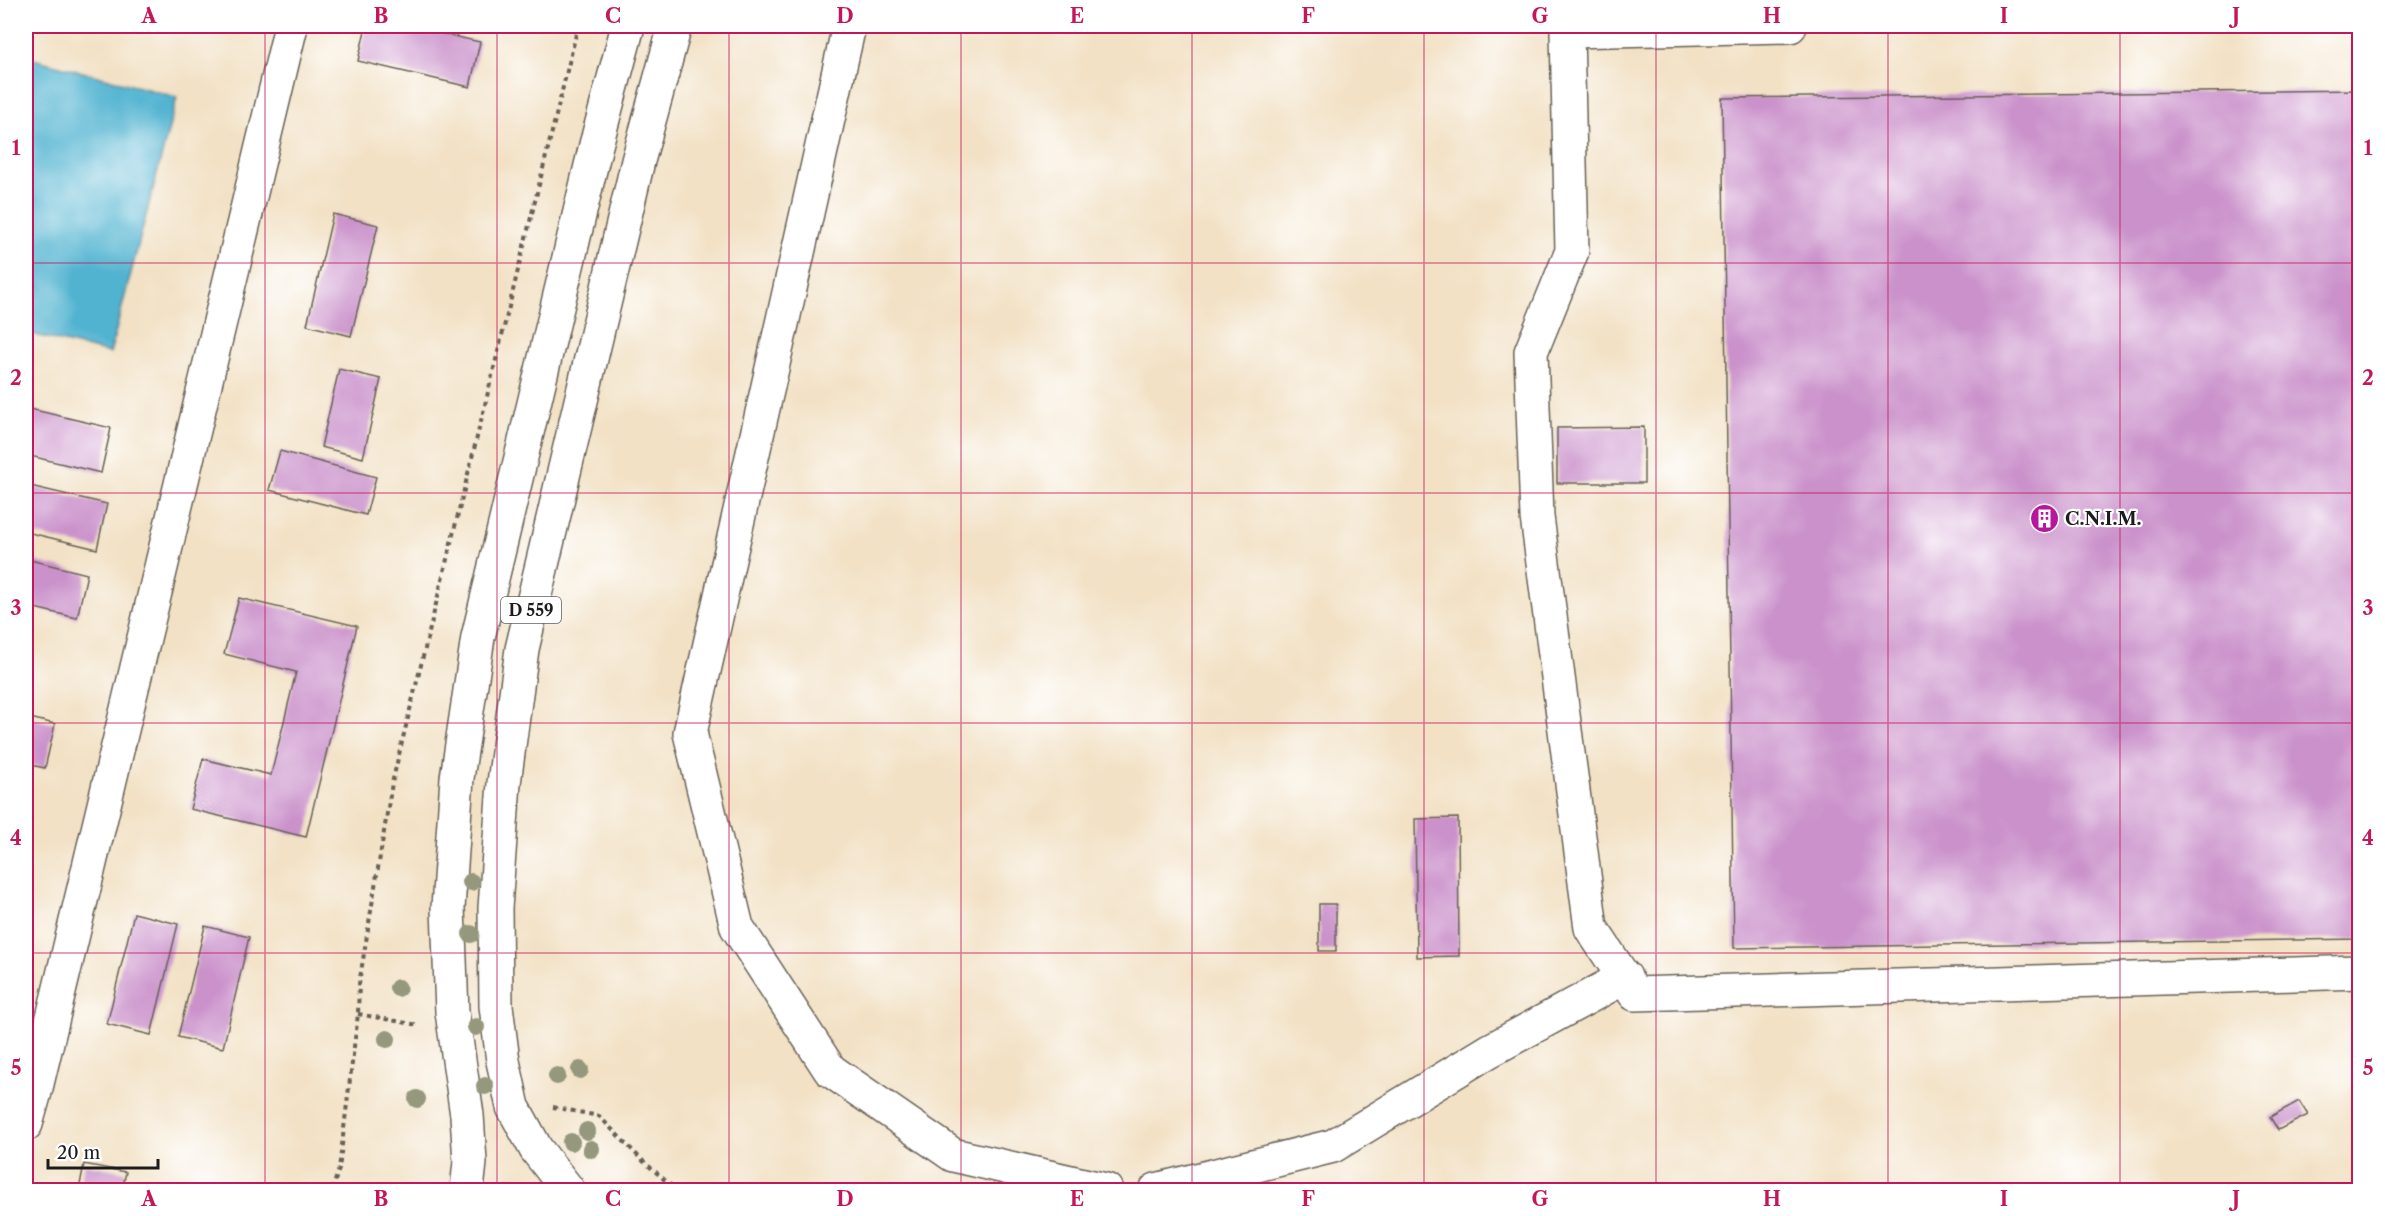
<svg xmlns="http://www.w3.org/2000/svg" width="2385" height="1216" font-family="'Libre Caslon Text',serif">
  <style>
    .water { fill: #51b3d0; stroke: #366876; stroke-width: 1.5 }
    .building { fill: #ca91ca }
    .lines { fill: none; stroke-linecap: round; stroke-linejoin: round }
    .minor-casing { stroke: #676157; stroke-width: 36 }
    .major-casing { stroke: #676157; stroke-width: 36 }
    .path { stroke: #676157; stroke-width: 4; stroke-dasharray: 4.5 4.5; stroke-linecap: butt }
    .minor { stroke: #fff; stroke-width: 33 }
    .major { stroke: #fff; stroke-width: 33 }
    .tree { fill: #95987c }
    .grid { fill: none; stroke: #c2185b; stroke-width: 1.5; stroke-opacity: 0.55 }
    .labels { text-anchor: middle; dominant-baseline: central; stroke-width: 4.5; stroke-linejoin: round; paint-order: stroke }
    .shield { fill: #fff; stroke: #606060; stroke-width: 1.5 }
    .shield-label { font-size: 16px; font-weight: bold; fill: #1c1c1c }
    .poi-label { font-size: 18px; font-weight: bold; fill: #1c1c1c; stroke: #fff; text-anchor: start }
    .neatline { fill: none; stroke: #c2185b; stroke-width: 2 }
    .grid-label { font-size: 20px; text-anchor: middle; font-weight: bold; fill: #c2185b }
  </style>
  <rect width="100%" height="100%" fill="#fff"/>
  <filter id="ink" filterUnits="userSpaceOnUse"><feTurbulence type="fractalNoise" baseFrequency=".0167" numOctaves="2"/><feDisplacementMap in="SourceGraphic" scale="12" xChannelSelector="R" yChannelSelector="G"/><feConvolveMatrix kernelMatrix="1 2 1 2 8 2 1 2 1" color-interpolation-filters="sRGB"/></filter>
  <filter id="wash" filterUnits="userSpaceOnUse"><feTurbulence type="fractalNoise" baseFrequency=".008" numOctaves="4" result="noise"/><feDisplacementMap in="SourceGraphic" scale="24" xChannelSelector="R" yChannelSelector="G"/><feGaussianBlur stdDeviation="1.35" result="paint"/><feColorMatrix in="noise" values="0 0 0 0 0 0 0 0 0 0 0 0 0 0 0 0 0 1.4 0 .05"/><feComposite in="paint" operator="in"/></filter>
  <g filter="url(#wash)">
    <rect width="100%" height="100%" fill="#f2e1c5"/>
    <path class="water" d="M 26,57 L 177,97 L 110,353 L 26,333 Z"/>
    <g id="blocks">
      <path class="building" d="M 366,26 L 407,26 L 480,42 L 470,87 L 358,61 Z
        M 2360,90 L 2360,939 L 1734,948 L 1722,98 Z
        M 333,214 L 378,225 L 351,336 L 307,325 Z
        M 339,369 L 381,379 L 363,458 L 321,447 Z
        M 26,408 L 111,428 L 101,473 L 26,455 Z
        M 1644,427 L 1644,483 L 1557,483 L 1557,428 Z
        M 280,451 L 376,477 L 366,515 L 269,490 Z
        M 26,485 L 107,504 L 97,549 L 26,532 Z
        M 26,559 L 87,574 L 77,618 L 26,606 Z
        M 239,598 L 357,626 L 306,837 L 190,809 L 203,759 L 271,775 L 296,672 L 224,654 Z
        M 26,717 L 55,724 L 45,768 L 26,764 Z
        M 1458,818 L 1459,956 L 1417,957 L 1415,819 Z
        M 1319,904 L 1336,904 L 1336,951 L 1319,951 Z
        M 134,913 L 178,924 L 151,1035 L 107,1024 Z
        M 205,926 L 249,937 L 223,1048 L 178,1037 Z
        M 2299,1101 L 2308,1115 L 2278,1130 L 2270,1117 Z
        M 84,1164 L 126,1172 L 122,1190 L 79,1190 Z"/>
    </g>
  </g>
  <g filter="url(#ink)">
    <use href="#blocks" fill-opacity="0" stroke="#676157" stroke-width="1.5"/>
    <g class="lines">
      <defs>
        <path id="minor" d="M 849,26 L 690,733 L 737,927 L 830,1070 L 953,1155 L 1106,1190
          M 1790,26 L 1567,31 L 1572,251 L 1531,352 L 1537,517 L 1591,928 L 1635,994 L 2360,972
          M 26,1091 L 35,1092 L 291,26
          M 26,1124 L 35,1092
          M 1156,1190 L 1333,1146 L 1489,1051 L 1625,977"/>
        <path id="major" d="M 467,1190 L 470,1162 L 467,1115 L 452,1012 L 448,908 L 457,778 L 478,637 L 596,145 L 628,26
          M 568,1190 L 536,1149 L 513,1107 L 503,1061 L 496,1006 L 495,908 L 504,783 L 522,649 L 638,161 L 675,26"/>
      </defs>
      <use href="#minor" class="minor-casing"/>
      <use href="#major" class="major-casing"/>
      <path class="path" d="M 358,1014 L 418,1025
        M 553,1107 L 599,1116 L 641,1159 L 676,1190
        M 332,1190 L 339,1169 L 358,1014 L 359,984 L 392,783 L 578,26"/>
      <use href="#minor" class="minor"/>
      <use href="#major" class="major"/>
    </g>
    <g class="tree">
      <circle cx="471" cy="882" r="9"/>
      <circle cx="471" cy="934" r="9"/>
      <circle cx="398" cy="988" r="9"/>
      <circle cx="476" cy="1027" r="9"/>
      <circle cx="387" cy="1039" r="9"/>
      <circle cx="580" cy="1070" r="9"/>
      <circle cx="557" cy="1076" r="9"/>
      <circle cx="485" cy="1086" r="9"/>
      <circle cx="417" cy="1099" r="9"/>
      <circle cx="587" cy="1131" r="9"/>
      <circle cx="571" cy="1142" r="9"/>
      <circle cx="591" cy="1149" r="9"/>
    </g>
  </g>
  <path class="grid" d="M 265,26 L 265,1190M 497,26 L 497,1190M 729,26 L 729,1190M 961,26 L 961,1190M 1192,26 L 1192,1190M 1424,26 L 1424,1190M 1656,26 L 1656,1190M 1888,26 L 1888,1190M 2120,26 L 2120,1190M 26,263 L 2360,263M 26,493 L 2360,493M 26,723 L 2360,723M 26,953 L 2360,953"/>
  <defs>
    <symbol id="building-disc" viewBox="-11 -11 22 22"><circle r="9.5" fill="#b5179e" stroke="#fff"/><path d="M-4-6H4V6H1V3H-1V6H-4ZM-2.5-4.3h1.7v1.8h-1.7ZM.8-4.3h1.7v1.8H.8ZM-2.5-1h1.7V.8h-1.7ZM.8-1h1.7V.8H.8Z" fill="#fff"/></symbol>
  </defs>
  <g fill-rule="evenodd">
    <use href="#building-disc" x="2028" y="502" width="33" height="33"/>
  </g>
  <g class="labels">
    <rect class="shield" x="501" y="597" width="60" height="26" rx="4.5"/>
    <g class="shield-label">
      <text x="531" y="610">D 559</text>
    </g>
    <g class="poi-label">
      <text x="2065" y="519">C.N.I.M.</text>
    </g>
  </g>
  <rect width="2385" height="1216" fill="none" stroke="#fff" stroke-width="66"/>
  <path d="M48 1159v9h110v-9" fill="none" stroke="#1c1c1c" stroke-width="3"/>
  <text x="57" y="1159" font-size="18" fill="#1c1c1c" stroke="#ffffff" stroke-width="4.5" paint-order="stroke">20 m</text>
  <rect x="33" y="33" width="2319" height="1150" class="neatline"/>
  <g class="grid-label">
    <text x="149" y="23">A</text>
    <text x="381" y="23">B</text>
    <text x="613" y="23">C</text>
    <text x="845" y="23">D</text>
    <text x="1077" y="23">E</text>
    <text x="1308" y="23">F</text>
    <text x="1540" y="23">G</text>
    <text x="1772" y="23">H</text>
    <text x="2004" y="23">I</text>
    <text x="2236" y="23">J</text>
    <text x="16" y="155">1</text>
    <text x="2368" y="155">1</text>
    <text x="16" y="385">2</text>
    <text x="2368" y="385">2</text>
    <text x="16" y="615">3</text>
    <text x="2368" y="615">3</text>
    <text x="16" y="845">4</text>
    <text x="2368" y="845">4</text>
    <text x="16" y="1075">5</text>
    <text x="2368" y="1075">5</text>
    <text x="149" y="1206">A</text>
    <text x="381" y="1206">B</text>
    <text x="613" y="1206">C</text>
    <text x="845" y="1206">D</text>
    <text x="1077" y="1206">E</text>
    <text x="1308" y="1206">F</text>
    <text x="1540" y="1206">G</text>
    <text x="1772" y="1206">H</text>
    <text x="2004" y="1206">I</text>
    <text x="2236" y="1206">J</text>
  </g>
</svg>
